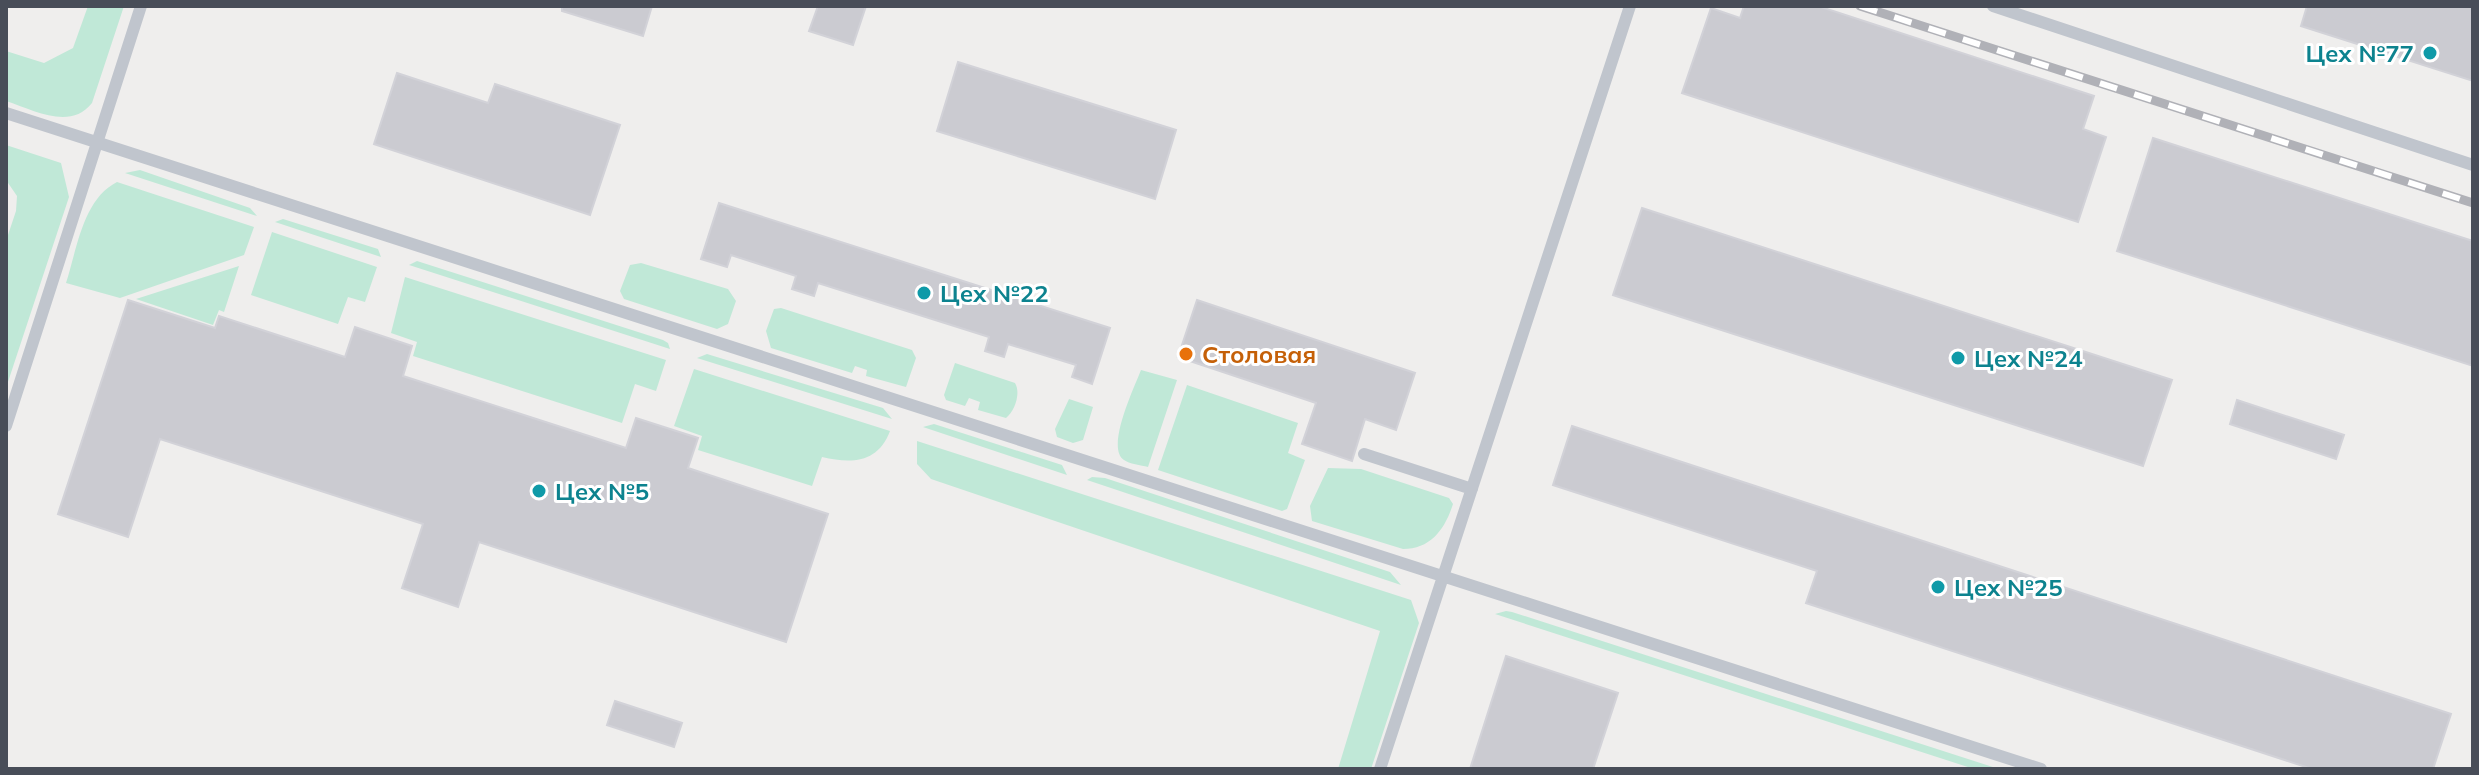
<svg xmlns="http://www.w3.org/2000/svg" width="2479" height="775" font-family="Mulish,sans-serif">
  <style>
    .green { fill: #c0e8d7 }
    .building { fill: #cbcbd1; stroke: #d2d2d8; stroke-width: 2 }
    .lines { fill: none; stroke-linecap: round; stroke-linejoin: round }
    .service { stroke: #c0c5cd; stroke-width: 12 }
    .rail-casing { stroke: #b0b1b7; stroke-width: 9 }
    .rail { stroke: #fff; stroke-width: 6; stroke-dasharray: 18; stroke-linecap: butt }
    .culture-dot { fill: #0f9aa8; stroke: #fff; stroke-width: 3 }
    .food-dot { fill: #e8710a; stroke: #fff; stroke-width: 3 }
    .labels { text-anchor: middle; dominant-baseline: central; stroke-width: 6; stroke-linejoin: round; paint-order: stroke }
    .culture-label { font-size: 24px; font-weight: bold; fill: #0d838f; stroke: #fff; text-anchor: start }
    .food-label { font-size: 24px; font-weight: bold; fill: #c56008; stroke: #fff; text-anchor: start }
  </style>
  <rect width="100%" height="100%" fill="#efeeed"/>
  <path class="green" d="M 88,6 L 124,6 L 92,103 C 70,131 34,110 6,101 L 6,51 L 44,63 L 73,48 Z
    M 6,145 L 61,163 L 69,197 L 6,388 L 6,241 L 16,211 L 17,196 L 6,180 Z
    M 140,170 L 250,208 L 257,216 L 125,173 Z
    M 117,182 L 254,227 L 244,255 L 120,298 L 66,283 C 77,249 83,199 117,182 Z
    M 283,219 L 378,249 L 381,257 L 275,222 Z
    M 272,232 L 377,267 L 365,302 L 348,297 L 338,324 L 251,295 Z
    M 417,261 L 663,340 L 668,343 L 670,349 L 409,265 Z
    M 641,263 L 728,289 L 736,301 L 728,324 L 717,329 L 624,299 L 620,291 L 630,265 Z
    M 239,266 L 224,312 L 219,310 L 213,325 L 136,299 Z
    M 405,277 L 666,360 L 656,391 L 635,384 L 622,423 L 413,356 L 417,342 L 391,333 Z
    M 781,308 L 912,350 L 916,358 L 906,387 L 866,376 L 867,370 L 855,366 L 852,373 L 771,348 L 766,331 L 774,309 Z
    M 707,354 L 883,408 L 892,419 L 697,358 Z
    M 955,363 L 1015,383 C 1021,393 1015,411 1006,418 L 978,410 L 980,402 L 969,398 L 965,406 L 946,400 L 944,395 Z
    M 694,369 L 890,431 C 878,463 852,464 822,457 L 812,486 L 698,450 L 702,436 L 674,426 Z
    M 1141,370 L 1177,380 L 1148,467 C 1141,465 1129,464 1124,460 C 1105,448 1135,386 1141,370 Z
    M 1187,385 L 1298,423 L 1288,453 L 1305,460 L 1287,509 L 1282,511 L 1158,470 Z
    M 1069,399 L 1093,407 L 1083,440 L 1073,443 L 1057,437 L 1055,429 Z
    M 934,424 L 1062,465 L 1067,475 L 923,427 Z
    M 917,441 L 1411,600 L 1419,623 L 1371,769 L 1338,769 L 1380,631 L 931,479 L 917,464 Z
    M 1328,468 L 1361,469 L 1449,498 L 1453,504 C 1445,529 1431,549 1403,549 L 1312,521 L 1310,506 Z
    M 1092,477 L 1105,478 L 1390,572 L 1401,585 L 1087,480 Z
    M 1506,611 L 1512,612 L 1999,769 L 1974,769 L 1495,614 Z"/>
  <path class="building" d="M 562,6 L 652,6 L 643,36 L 562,11 Z
    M 818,6 L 866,6 L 853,45 L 809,31 Z
    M 1744,6 L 1818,6 L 2094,96 L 2083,129 L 2106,137 L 2078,222 L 1682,93 L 1711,8 L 1740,18 Z
    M 2307,6 L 2473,6 L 2473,81 L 2301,26 Z
    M 958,62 L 1176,130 L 1155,199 L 937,131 Z
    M 397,73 L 488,103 L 495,84 L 620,125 L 590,215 L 374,144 Z
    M 2153,138 L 2473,241 L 2473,366 L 2117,251 Z
    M 719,203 L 1110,328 L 1092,384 L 1072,377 L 1076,365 L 1008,344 L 1004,357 L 985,351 L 989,337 L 818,283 L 814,296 L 792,289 L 796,276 L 731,255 L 727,267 L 701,259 Z
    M 1642,208 L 2172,380 L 2143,466 L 1613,295 Z
    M 128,300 L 215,328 L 219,316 L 345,357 L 355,327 L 412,346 L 403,376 L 626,448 L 636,418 L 698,438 L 688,468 L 828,514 L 786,642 L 479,542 L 458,607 L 402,588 L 423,524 L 160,439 L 128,537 L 58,514 Z
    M 1197,300 L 1415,373 L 1396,430 L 1365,419 L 1352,461 L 1302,444 L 1316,403 L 1178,357 Z
    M 2237,400 L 2344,435 L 2336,459 L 2230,424 Z
    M 1572,426 L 2451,714 L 2433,769 L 2312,769 L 1806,603 L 1817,571 L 1553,485 Z
    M 1506,656 L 1618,693 L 1593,769 L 1470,769 Z
    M 615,701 L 682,723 L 674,747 L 607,725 Z"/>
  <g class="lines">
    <path class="service" d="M 1993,6 L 2473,165
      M 6,113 L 2041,769
      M 6,426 L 141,6
      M 1364,454 L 1472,489
      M 1380,769 L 1630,6"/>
    <defs>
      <path id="rail" d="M 1860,6 L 2473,203"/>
    </defs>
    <use href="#rail" class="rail-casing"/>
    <use href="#rail" class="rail"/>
  </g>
  <g class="culture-dot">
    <circle cx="2430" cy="53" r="8"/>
    <circle cx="924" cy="293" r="8"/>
    <circle cx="1958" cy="358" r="8"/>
    <circle cx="539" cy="491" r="8"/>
    <circle cx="1938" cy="587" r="8"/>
  </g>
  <circle class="food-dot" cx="1186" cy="354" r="8"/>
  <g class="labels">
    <g class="culture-label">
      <text x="2414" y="53" text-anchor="end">Цех №77</text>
      <text x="940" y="293">Цех №22</text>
      <text x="1974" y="358">Цех №24</text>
      <text x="555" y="491">Цех №5</text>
      <text x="1954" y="587">Цех №25</text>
    </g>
    <g class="food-label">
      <text x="1202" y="354">Столовая</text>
    </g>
  </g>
  <rect width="2479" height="775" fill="none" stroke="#484d58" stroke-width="16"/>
</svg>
